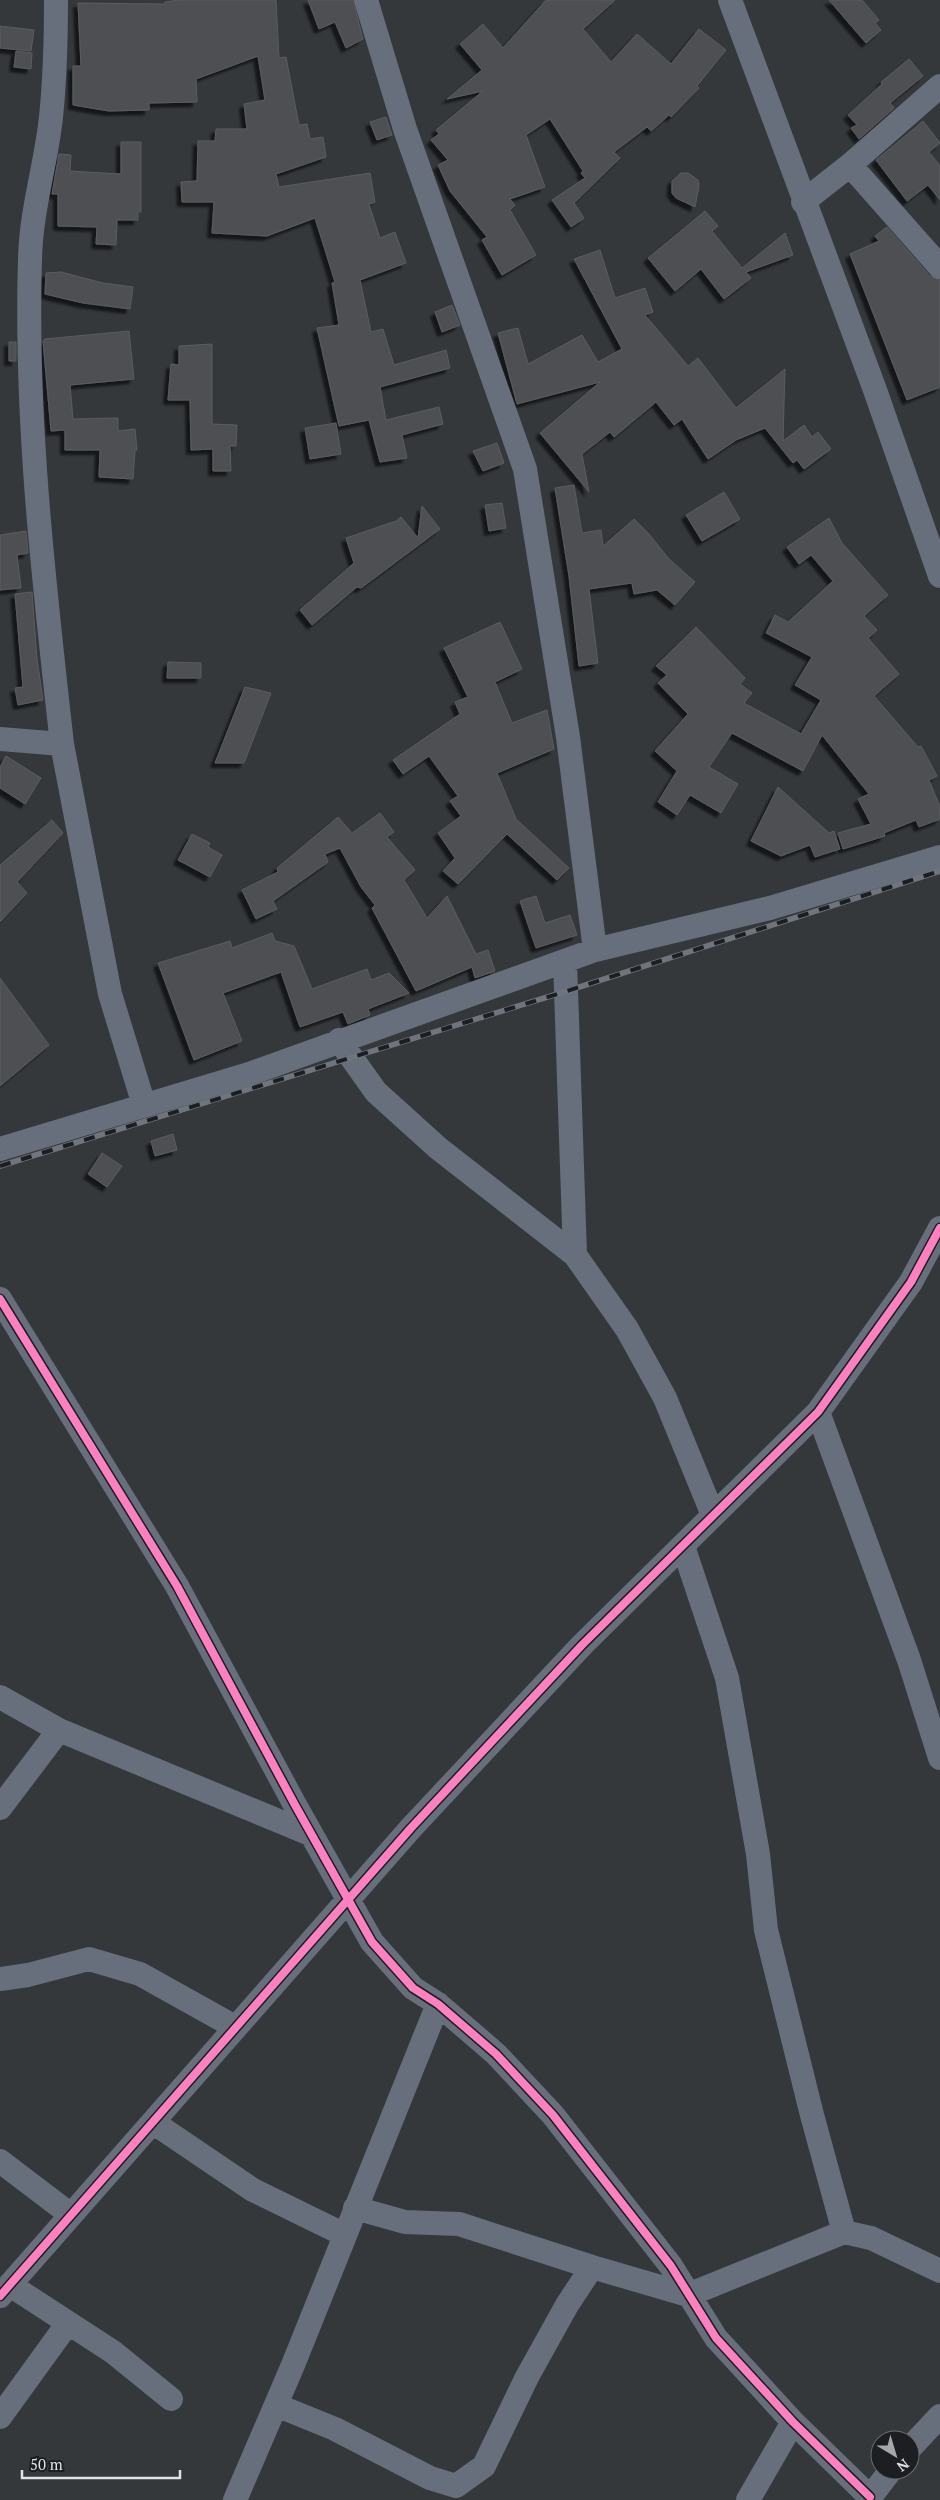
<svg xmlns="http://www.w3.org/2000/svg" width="940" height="2500" font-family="'PT Serif',serif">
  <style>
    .building { fill: #4d5053; stroke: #5a5c5f; filter: url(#shadow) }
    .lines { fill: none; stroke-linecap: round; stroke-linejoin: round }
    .minor { stroke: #676f7c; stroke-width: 24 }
    .rail-casing { stroke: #70757d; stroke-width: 5.5 }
    .rail { stroke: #1c1e21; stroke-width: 4; stroke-dasharray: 11; stroke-linecap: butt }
    .cycleway-casing { stroke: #1c1e21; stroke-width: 11 }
    .cycleway { stroke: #ff80c0; stroke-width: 8 }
  </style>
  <defs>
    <filter id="shadow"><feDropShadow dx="-4.5" dy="4.5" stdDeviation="1" flood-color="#0009"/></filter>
  </defs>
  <rect width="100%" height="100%" fill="#35383b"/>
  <path class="building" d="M 179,0 L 276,0 L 279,58 L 286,57 L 299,125 L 307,124 L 310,139 L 323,137 L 326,157 L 276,174 L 279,187 L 370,173 L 375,202 L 369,204 L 380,238 L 395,232 L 406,263 L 360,280 L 371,332 L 383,329 L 394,365 L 446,350 L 450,368 L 380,387 L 386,420 L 439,407 L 443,424 L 402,435 L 407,458 L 380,462 L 369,420 L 339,426 L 317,328 L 339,325 L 332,283 L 335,282 L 315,218 L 267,236 L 212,233 L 214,202 L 182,202 L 181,182 L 197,181 L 198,141 L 215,141 L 216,129 L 247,129 L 244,104 L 265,100 L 258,56 L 196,79 L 197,102 L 149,103 L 149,110 L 109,111 L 73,105 L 73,66 L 81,66 L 78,3 L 165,4 L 165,2 Z
    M 308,0 L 353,0 L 363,39 L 346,48 L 335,22 L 319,29 Z
    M 546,0 L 615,0 L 583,29 L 611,62 L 637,34 L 671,64 L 699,29 L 726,50 L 697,86 L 699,88 L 671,117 L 669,115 L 651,131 L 647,127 L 614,152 L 620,158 L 574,203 L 584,218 L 571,227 L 552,200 L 585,178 L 581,173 L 583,171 L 550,119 L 526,135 L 545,187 L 510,199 L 515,205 L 510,210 L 536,255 L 502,275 L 482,240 L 487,237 L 450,191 L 438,165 L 448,160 L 431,140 L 439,134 L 436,130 L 483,91 L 447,99 L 482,70 L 460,44 L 483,24 L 503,48 Z
    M 829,0 L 862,0 L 879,20 L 875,23 L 881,30 L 866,43 Z
    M 0,26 L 34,30 L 31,51 L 0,48 Z
    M 16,51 L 32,53 L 31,69 L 14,67 Z
    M 909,59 L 923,76 L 890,103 L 894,108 L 859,139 L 851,128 L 857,125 L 848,115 L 882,84 L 881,82 Z
    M 386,117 L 392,135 L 377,140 L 370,122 Z
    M 923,121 L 940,143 L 929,152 L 940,166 L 940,200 L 928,185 L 907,201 L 876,160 Z
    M 121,142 L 141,142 L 141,212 L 138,212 L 138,220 L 117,220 L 116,245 L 96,244 L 97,227 L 58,226 L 58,194 L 52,194 L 59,154 L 71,155 L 70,171 L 121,174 Z
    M 681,173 L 688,173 L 698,180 L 699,186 L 695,207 L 676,198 L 672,193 L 672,181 Z
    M 705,211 L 718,226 L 712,231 L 742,268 L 785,233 L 793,255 L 746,272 L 751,278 L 724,299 L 701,269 L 675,291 L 648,258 Z
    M 887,227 L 930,276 L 940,280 L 940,387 L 907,400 L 850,254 L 879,241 L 875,236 Z
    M 600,250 L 615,298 L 645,288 L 653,312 L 645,315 L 688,366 L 698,358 L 736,408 L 785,369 L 783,441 L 804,425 L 812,437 L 818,432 L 831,449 L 804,469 L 797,460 L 793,463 L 765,428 L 736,440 L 708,459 L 682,419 L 674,425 L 656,402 L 614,437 L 610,432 L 582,454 L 589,492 L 540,433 L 600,382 L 517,404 L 498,333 L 518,328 L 528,364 L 582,335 L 598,362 L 622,349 L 574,259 Z
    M 61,272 L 103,283 L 133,287 L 130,309 L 83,303 L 45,294 L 46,273 Z
    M 452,305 L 460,325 L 442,332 L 435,312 Z
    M 129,331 L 134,379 L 70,385 L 73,419 L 118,418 L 118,431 L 135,429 L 137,450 L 135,450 L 133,479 L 99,477 L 100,450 L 65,450 L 65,430 L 51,431 L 43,341 L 45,339 Z
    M 9,342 L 16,342 L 16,361 L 9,361 Z
    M 212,344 L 212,424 L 237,425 L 236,446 L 230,446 L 231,471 L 213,471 L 213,449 L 191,450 L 190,400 L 168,400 L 171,364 L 179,365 L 179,346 Z
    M 336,423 L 341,454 L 310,459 L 305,428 Z
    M 497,443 L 504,463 L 483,471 L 473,451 Z
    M 574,485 L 582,533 L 601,530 L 603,546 L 634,519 L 649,534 L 669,559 L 695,582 L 675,605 L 657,590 L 634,594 L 632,583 L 589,589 L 598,663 L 579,666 L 569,576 L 555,488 Z
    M 724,492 L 740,519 L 702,541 L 686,515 Z
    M 502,503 L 506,528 L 489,531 L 485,505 Z
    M 422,506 L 440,529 L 361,588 L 357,587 L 312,625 L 300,610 L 354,563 L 346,538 L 396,521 L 401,517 L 418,538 Z
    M 829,518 L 842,543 L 888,595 L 864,616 L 877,630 L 868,638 L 899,674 L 874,696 L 918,747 L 921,746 L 937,776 L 929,780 L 940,807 L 940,819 L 919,827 L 916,820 L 884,833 L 885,836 L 843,849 L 838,833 L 871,824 L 858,799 L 869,794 L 822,735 L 803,771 L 732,733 L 709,767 L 738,784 L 721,813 L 690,795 L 677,815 L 658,802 L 677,771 L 655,751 L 688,714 L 658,683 L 667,675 L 656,666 L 696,627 L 745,678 L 740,684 L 752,693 L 744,703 L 801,734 L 821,700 L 795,685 L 812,657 L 766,633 L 775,615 L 788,622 L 833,581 L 811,555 L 799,564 L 787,547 Z
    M 26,531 L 28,553 L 17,555 L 21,588 L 0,590 L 0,535 Z
    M 32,592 L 37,659 L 43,700 L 18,705 L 15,688 L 23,687 L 15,594 Z
    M 500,622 L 522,669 L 495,682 L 512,723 L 547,710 L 554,749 L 497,773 L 516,819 L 569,868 L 557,880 L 507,834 L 458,884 L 443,871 L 455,858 L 438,833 L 461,816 L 450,801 L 458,796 L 429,756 L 403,774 L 393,760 L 460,714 L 455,702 L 468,697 L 444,648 Z
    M 168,662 L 201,663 L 201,678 L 167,678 Z
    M 245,687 L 271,693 L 244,763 L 215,763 Z
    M 6,756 L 41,778 L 25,804 L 0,788 L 0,767 Z
    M 778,787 L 829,833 L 834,831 L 840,849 L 815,857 L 810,845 L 781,856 L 751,841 Z
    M 380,813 L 394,832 L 387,837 L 415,870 L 404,880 L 427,918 L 447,896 L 476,954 L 488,950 L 495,971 L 475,978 L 472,967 L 416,991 L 372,908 L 375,905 L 361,887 L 340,848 L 325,854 L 328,862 L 273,901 L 277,909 L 256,919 L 242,890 L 278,872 L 277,868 L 338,817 L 352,833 Z
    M 52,820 L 63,833 L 17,882 L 27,893 L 0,922 L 0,865 Z
    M 192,834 L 210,843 L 208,847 L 222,855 L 210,877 L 178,860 Z
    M 536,896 L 545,923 L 570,915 L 577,935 L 536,948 L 520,901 Z
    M 272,933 L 275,941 L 294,946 L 312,989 L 367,969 L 371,980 L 389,973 L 409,993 L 368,1009 L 370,1015 L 348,1024 L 343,1012 L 300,1027 L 281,972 L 223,993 L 242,1041 L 194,1060 L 158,963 L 230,941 L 232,948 Z
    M 0,978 L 49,1045 L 0,1086 Z
    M 173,1134 L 177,1150 L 155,1156 L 151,1141 Z
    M 102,1153 L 122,1166 L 107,1187 L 88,1174 Z"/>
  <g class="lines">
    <path class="minor" d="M 56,0 C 56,38 55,79 51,117 C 46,165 31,210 30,259 C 25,421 44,583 62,744
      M 366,0 L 405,129 L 525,469 L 568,737 L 595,950
      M 730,0 L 875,390 L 940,576
      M 850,165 L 940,267
      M 803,202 L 850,165 L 940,86
      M 0,739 L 62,744 L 110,994 L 144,1105
      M 565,961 L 575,1255
      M 339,1040 L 376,1092 L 438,1148 L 575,1255 L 627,1329 L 665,1398 L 713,1515
      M 0,1149 L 249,1074 L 595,950 L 770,908 L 940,857
      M 0,1299 L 177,1586 L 295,1805 L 372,1942 L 413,1988 L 438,2004 L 496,2054 L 553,2115 L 671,2266 L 716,2338 L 793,2422 L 870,2497
      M 818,1412 L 909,1660 L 940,1758
      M 683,1546 L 727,1678 L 758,1854 L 766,1930 L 812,2115 L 844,2232
      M 0,1697 L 59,1730 L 310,1834
      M 0,1808 L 59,1730
      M 0,1979 L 28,1975 L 89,1959 L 140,1974 L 235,2027
      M 154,2123 L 253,2190 L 345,2235
      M 0,2161 L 71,2215
      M 355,2208 L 405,2222 L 459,2224 L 592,2267 L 688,2295 L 844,2232 L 871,2238 L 940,2271
      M 10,2285 L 113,2352 L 171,2399
      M 0,2296 L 411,1828 L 582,1645 L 818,1412 L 911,1282 L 940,1228
      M 276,2405 L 335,2429 L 430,2478 L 456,2486 L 484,2466 L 527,2377 L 567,2305 L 592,2267
      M 0,2417 L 68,2323
      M 910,2448 L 940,2416
      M 235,2500 L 293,2365 L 438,2004
      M 748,2500 L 793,2422
      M 868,2500 L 891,2470"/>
    <defs>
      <path id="rail" d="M 0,1166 L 567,991 L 940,871"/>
    </defs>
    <use href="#rail" class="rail-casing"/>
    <use href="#rail" class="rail"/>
    <defs>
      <path id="cycleway" d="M 0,1299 L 177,1586 L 295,1805 L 372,1942 L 413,1988 L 438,2004 L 496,2054 L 553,2115 L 671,2266 L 716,2338 L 793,2422 L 870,2497
        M 0,2296 L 411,1828 L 582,1645 L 818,1412 L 911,1282 L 940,1228"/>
    </defs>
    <use href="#cycleway" class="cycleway-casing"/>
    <use href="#cycleway" class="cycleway"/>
  </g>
  <g transform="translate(895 2455) rotate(142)"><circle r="24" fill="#1c1e21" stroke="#6a6d70"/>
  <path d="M0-4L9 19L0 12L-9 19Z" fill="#a4a7ab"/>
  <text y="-8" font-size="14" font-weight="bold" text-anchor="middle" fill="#e0e3e7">N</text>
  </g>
  <path d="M22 2470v8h158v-8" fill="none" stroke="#e0e3e7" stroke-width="2.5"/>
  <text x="30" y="2470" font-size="15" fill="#e0e3e7" stroke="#1c1e21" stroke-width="4" paint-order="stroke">50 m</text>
</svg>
